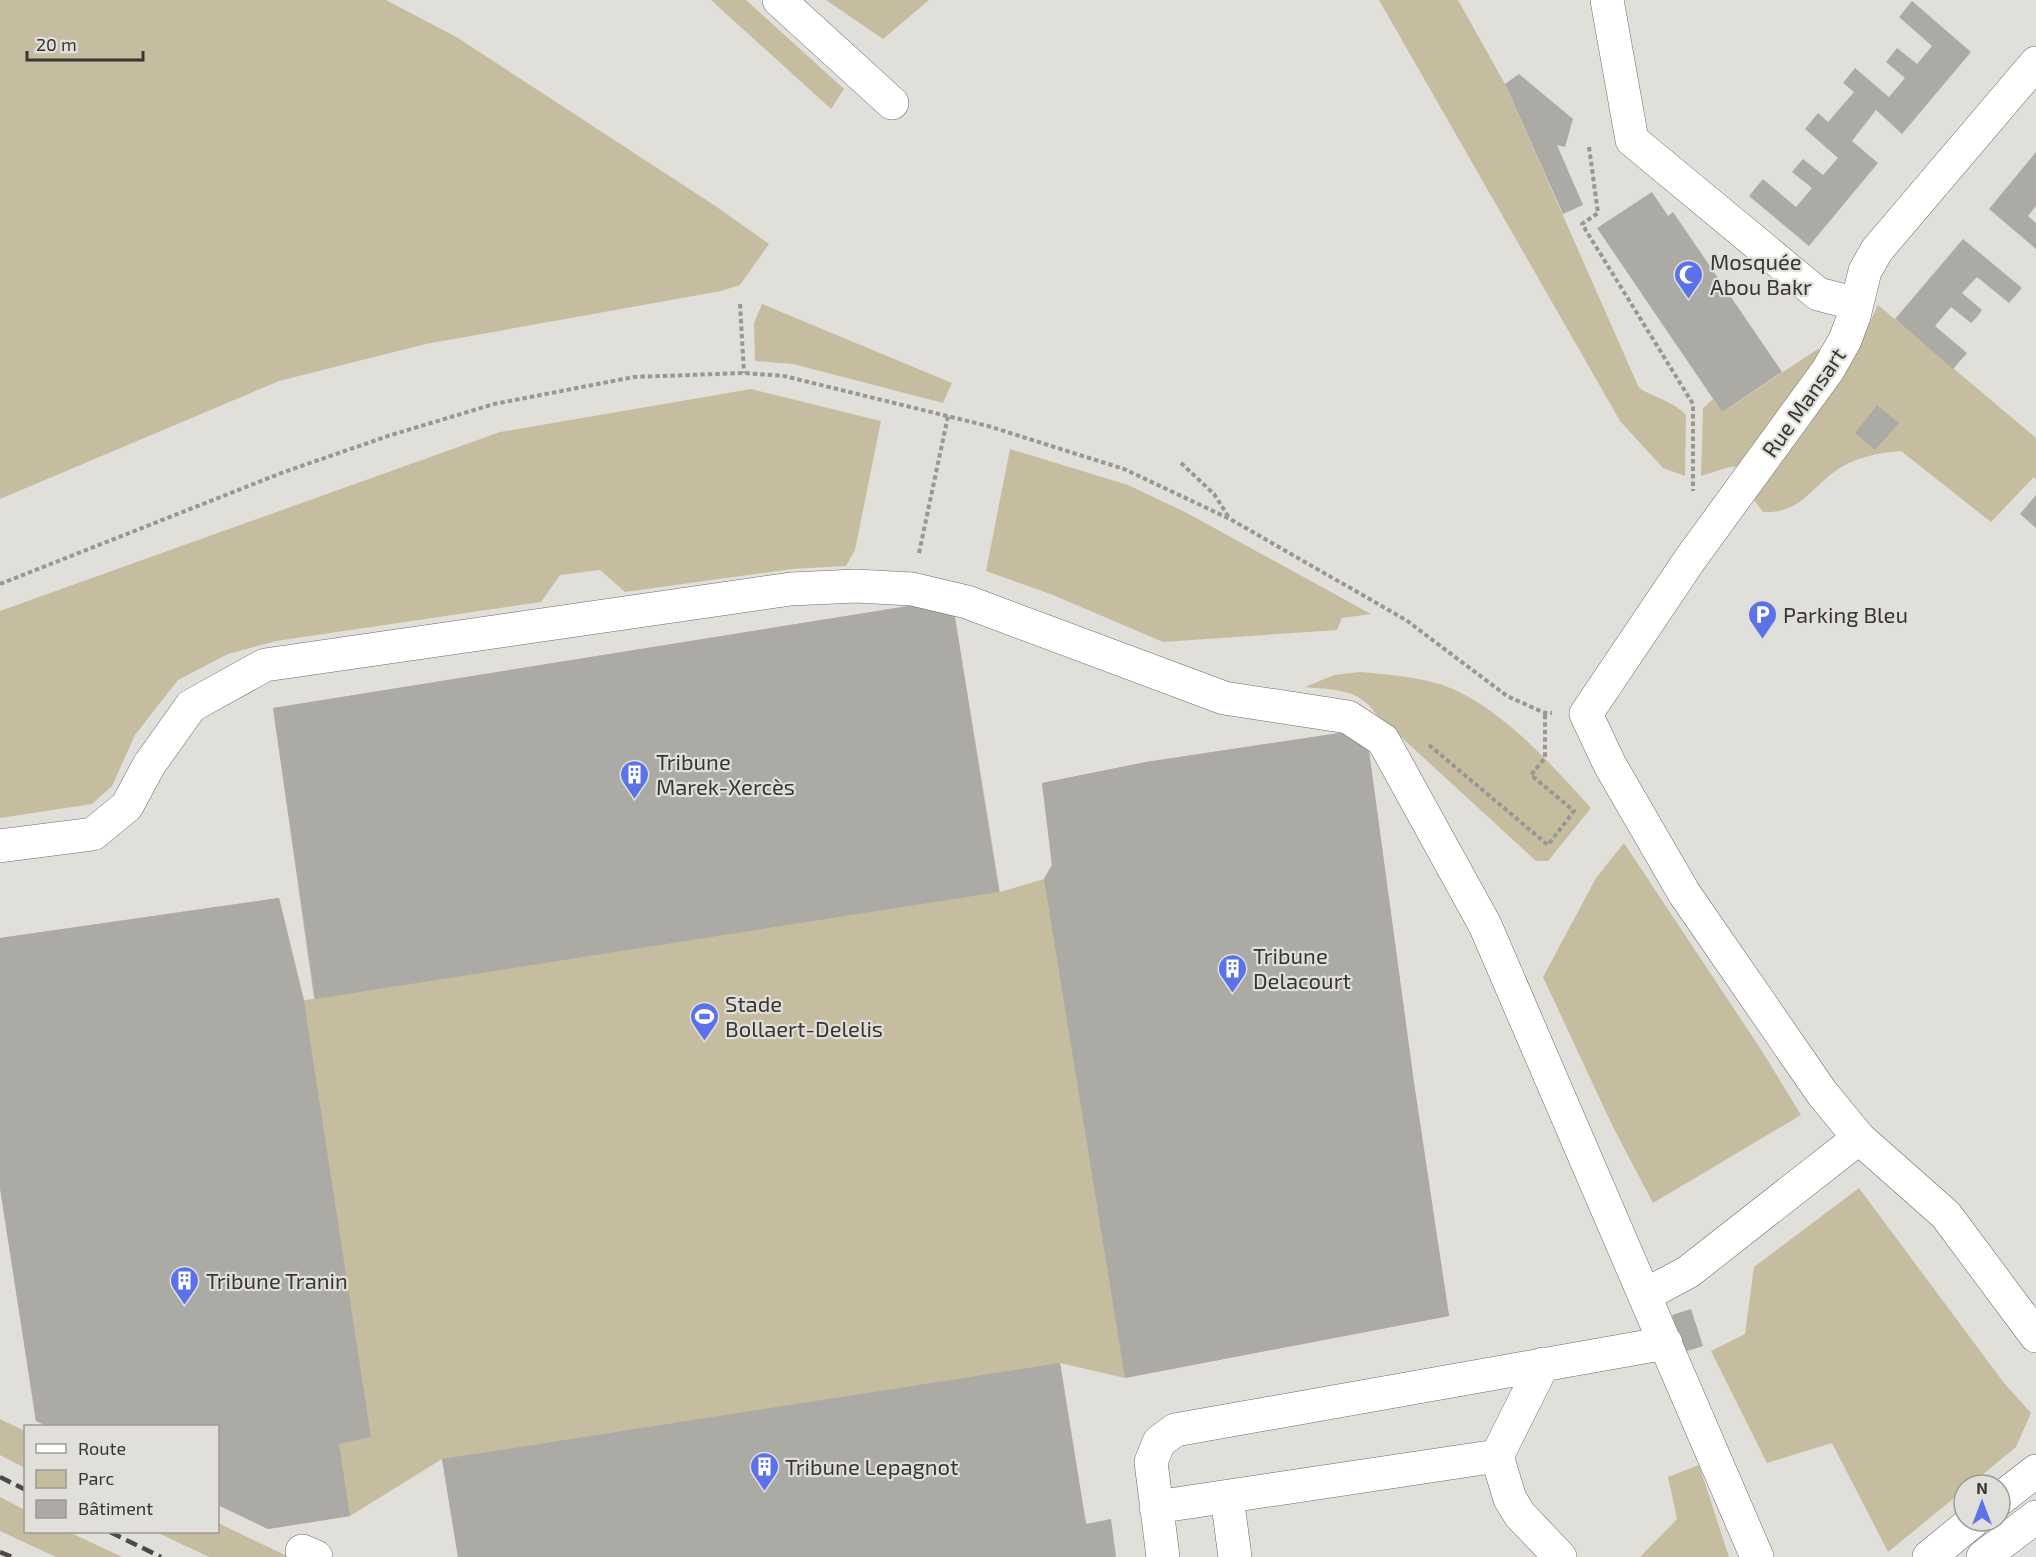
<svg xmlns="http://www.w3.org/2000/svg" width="2036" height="1557" font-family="'Exo 2',sans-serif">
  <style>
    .green { fill: #c6bda1 }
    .building { fill: #acaaa4 }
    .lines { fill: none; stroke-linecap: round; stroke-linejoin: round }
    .minor-casing { stroke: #6c6a65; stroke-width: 34 }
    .path { stroke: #999793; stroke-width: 4; stroke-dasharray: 4.5 3; stroke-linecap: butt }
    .minor { stroke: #fff; stroke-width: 33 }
    .rail { stroke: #4b4a48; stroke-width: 4.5; stroke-dasharray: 12 6; stroke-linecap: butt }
    .labels { text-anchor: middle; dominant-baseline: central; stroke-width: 4.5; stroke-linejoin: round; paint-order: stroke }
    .poi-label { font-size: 22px; fill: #373634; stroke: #e1dfd9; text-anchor: start }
    .street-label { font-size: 22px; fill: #373634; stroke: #e1dfd9 }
  </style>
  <rect width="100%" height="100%" fill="#e1dfd9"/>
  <path class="green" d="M 0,0 L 386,0 L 458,38 L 717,207 L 769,244 L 740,285 L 721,291 L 426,344 L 279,381 L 0,499 Z
    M 711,0 L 746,0 L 844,89 L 831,109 Z
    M 826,0 L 929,0 L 883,39 Z
    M 1379,0 L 1458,0 L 1505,84 L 1639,388 C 1655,398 1673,401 1686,415 L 1685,476 L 1663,468 L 1620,421 Z
    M 762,304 L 952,383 L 943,403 L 793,364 L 755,361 L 754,323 Z
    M 1878,305 L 2036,438 L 2036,479 L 2034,477 L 1991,522 L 1901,451 C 1878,453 1854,457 1834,472 C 1809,491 1798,514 1763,512 L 1754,500 L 1856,352 Z
    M 1818,349 L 1829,355 L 1747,466 L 1729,467 L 1701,476 L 1703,408 L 1713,399 L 1722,412 Z
    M 751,389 L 881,421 L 855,550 L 846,566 L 792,569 L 625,592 L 600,570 L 560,575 L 541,602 L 276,641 L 228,654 L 178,680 L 135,735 L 112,786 L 92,804 L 0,818 L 0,611 L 500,432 Z
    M 1010,449 L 1128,485 L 1187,513 L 1371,614 L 1342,618 L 1337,630 L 1163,642 L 1053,595 L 986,571 Z
    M 952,599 L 1000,892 L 1044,879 L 1052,865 L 1042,783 L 1146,762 L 1366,729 L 1414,1083 L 1449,1316 L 1125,1378 L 1060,1363 L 1086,1524 L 908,1557 L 458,1557 L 442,1459 L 350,1516 L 268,1529 L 218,1505 L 218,1426 L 47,1426 L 36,1421 L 0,1188 L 0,938 L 279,898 L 304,1000 L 314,999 L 273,708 Z
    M 1360,672 C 1390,675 1427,677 1455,690 C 1507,714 1553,766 1591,808 L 1548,861 L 1536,861 L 1376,714 C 1359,688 1333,690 1305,687 L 1334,675 Z
    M 1624,843 L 1762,1051 L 1801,1115 L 1653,1203 L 1613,1127 L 1543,977 L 1596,878 Z
    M 1859,1188 L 2004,1383 L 2031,1413 L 2016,1447 L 1970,1485 L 1964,1485 L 1964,1490 L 1888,1552 L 1832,1443 L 1767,1463 L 1711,1351 L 1745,1334 L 1754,1267 Z
    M 0,1419 L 25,1431 L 25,1468 L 0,1455 Z
    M 1699,1465 L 1729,1557 L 1640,1557 L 1677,1519 L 1668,1477 Z
    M 0,1497 L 25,1510 L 26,1532 L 69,1532 L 122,1557 L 56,1557 L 0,1531 Z
    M 218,1523 L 289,1557 L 209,1557 L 156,1532 L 218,1532 Z"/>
  <path class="building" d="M 1912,1 L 1971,52 L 1902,134 L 1876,110 L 1852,141 L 1878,163 L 1809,246 L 1749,196 L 1763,179 L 1796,207 L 1812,188 L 1792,172 L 1803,159 L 1823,175 L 1838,158 L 1805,129 L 1818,113 L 1828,122 L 1854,92 L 1843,83 L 1855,68 L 1889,97 L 1905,78 L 1886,62 L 1897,48 L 1917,64 L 1932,46 L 1899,17 Z
    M 1519,74 L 1573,119 L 1565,147 L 1557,145 L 1583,205 L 1563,214 L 1505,84 Z
    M 2036,152 L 2036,206 L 2028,216 L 2036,223 L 2036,249 L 1989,209 Z
    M 1652,192 L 1668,216 L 1673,212 L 1782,372 L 1722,412 L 1597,228 Z
    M 1963,239 L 2022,288 L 2009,303 L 1977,277 L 1962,293 L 1982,310 L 1977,317 L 1971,323 L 1951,307 L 1935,326 L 1967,353 L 1953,369 L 1895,319 Z
    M 1877,405 L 1899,423 L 1875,450 L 1855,433 Z
    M 2036,495 L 2036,528 L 2020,514 Z
    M 952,599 L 999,892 L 315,999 L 273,708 Z
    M 1366,729 L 1414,1083 L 1449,1316 L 1125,1378 L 1045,885 L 1044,879 L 1052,865 L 1042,783 L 1146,762 Z
    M 279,898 L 304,1001 L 371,1437 L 339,1444 L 350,1516 L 268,1529 L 218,1505 L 218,1426 L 47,1426 L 36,1421 L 0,1188 L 0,938 Z
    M 1691,1309 L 1703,1346 L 1684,1352 L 1672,1315 Z
    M 1060,1363 L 1086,1524 L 1111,1519 L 1116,1557 L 458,1557 L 442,1459 Z"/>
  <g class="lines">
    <defs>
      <path id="minor" d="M 779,0 L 892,103
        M 1607,0 L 1632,140 L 1818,294 L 1857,304
        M 2036,63 L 1877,250 L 1865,271 L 1854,316 L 1845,340 L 1828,370 L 1691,558 L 1586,714 L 1610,765 L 1684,893 L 1822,1093 L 1859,1138 L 1946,1215 L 2036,1336
        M 0,846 L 93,834 L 127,806 L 149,765 L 191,706 L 265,665 L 791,589 L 856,586 L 912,589 L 967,602 L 1224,698 L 1348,717 L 1383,740 L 1485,925 L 1757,1557
        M 1645,1295 L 1688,1272 L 1859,1138
        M 1497,1456 L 1510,1499 L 1520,1515 L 1560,1557
        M 1227,1497 L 1235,1557
        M 2000,1499 L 2036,1471
        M 1156,1507 L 1497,1456 L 1543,1364
        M 302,1551 L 316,1557
        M 1163,1557 L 1151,1462 L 1159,1442 L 1175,1430 L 1666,1343
        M 1929,1557 L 1973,1521
        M 1983,1557 L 2036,1517"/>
    </defs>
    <use href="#minor" class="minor-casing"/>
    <path class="path" d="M 1589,147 L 1598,213 L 1582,224 L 1693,404 L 1693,491
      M 740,304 L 744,373
      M 1181,463 L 1214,494 L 1230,519
      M 919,553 L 948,416
      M 0,584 L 284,472 L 391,435 L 494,404 L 634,377 L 744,373 L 784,376 L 988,426 L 1124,469 L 1230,519 L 1406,620 L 1507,696 L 1545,713 L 1552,713
      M 1429,745 L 1548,845 L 1574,811 L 1531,775 L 1545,758 L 1545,713"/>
    <use href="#minor" class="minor"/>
    <path class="rail" d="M 0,1477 L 26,1490
      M 110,1532 L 161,1557
      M 0,1552 L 12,1557"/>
  </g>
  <defs>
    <symbol id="mosque-pin" viewBox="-11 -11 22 30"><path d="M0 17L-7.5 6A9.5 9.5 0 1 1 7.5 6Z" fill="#5c72e9" stroke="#e1dfd9"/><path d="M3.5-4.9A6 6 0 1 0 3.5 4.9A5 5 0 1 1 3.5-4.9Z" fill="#fff"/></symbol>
    <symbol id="parking-pin" viewBox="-11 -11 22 30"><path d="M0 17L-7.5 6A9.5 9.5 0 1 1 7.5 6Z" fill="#5c72e9" stroke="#e1dfd9"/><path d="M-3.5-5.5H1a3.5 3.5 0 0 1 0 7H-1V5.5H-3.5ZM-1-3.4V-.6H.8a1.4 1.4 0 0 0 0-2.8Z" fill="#fff"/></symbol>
    <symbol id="building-pin" viewBox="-11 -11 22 30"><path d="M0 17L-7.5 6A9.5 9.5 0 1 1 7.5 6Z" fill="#5c72e9" stroke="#e1dfd9"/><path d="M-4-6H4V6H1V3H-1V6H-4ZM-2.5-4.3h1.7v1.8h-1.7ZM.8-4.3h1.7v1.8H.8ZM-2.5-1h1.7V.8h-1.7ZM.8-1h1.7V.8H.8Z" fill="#fff"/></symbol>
    <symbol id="stadium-pin" viewBox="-11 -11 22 30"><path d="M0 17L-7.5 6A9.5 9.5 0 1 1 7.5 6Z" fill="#5c72e9" stroke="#e1dfd9"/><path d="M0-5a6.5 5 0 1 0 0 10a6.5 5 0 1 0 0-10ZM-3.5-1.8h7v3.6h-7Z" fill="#fff"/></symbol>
  </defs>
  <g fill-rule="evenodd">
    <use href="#mosque-pin" x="1672" y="258" width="33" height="45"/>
    <use href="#parking-pin" x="1746" y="598" width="33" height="45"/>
    <use href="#building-pin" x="618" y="758" width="33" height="45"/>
    <use href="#building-pin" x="1216" y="952" width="33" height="45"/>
    <use href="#stadium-pin" x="688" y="1000" width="33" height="45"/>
    <use href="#building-pin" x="168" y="1264" width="33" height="45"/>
    <use href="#building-pin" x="748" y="1450" width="33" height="45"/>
  </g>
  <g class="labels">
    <g class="poi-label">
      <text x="1710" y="261">Mosquée<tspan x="1710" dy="25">Abou Bakr</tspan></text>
      <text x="1783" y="614">Parking Bleu</text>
      <text x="656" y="761">Tribune<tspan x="656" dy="25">Marek-Xercès</tspan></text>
      <text x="1253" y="955">Tribune<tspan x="1253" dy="25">Delacourt</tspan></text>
      <text x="725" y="1003">Stade<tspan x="725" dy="25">Bollaert-Delelis</tspan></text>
      <text x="206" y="1280">Tribune Tranin</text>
      <text x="785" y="1466">Tribune Lepagnot</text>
    </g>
    <g class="street-label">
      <text transform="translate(1803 402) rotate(-55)">Rue Mansart</text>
    </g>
  </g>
  <rect x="24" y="1425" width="195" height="108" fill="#e1dfd9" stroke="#9d9b97" stroke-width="1.5"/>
  <rect x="36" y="1444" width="30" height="9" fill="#ffffff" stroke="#9d9b97" stroke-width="1.5"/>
  <text x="78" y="1455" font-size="18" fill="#373634">Route</text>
  <rect x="36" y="1470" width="30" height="18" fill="#c6bda1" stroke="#9d9b97" stroke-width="1.5"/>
  <text x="78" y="1485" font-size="18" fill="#373634">Parc</text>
  <rect x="36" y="1500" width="30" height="18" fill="#acaaa4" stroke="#9d9b97" stroke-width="1.5"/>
  <text x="78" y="1515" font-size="18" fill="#373634">Bâtiment</text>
  <g transform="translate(1982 1503)"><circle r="28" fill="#e1dfd9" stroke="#9d9b97" stroke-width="1.5"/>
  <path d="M0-4.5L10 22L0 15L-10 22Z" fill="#5c72e9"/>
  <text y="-9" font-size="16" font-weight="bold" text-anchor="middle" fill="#373634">N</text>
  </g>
  <path d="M27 51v9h116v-9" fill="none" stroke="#373634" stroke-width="3"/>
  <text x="36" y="51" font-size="18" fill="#373634" stroke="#e1dfd9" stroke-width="4.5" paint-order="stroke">20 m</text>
</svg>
